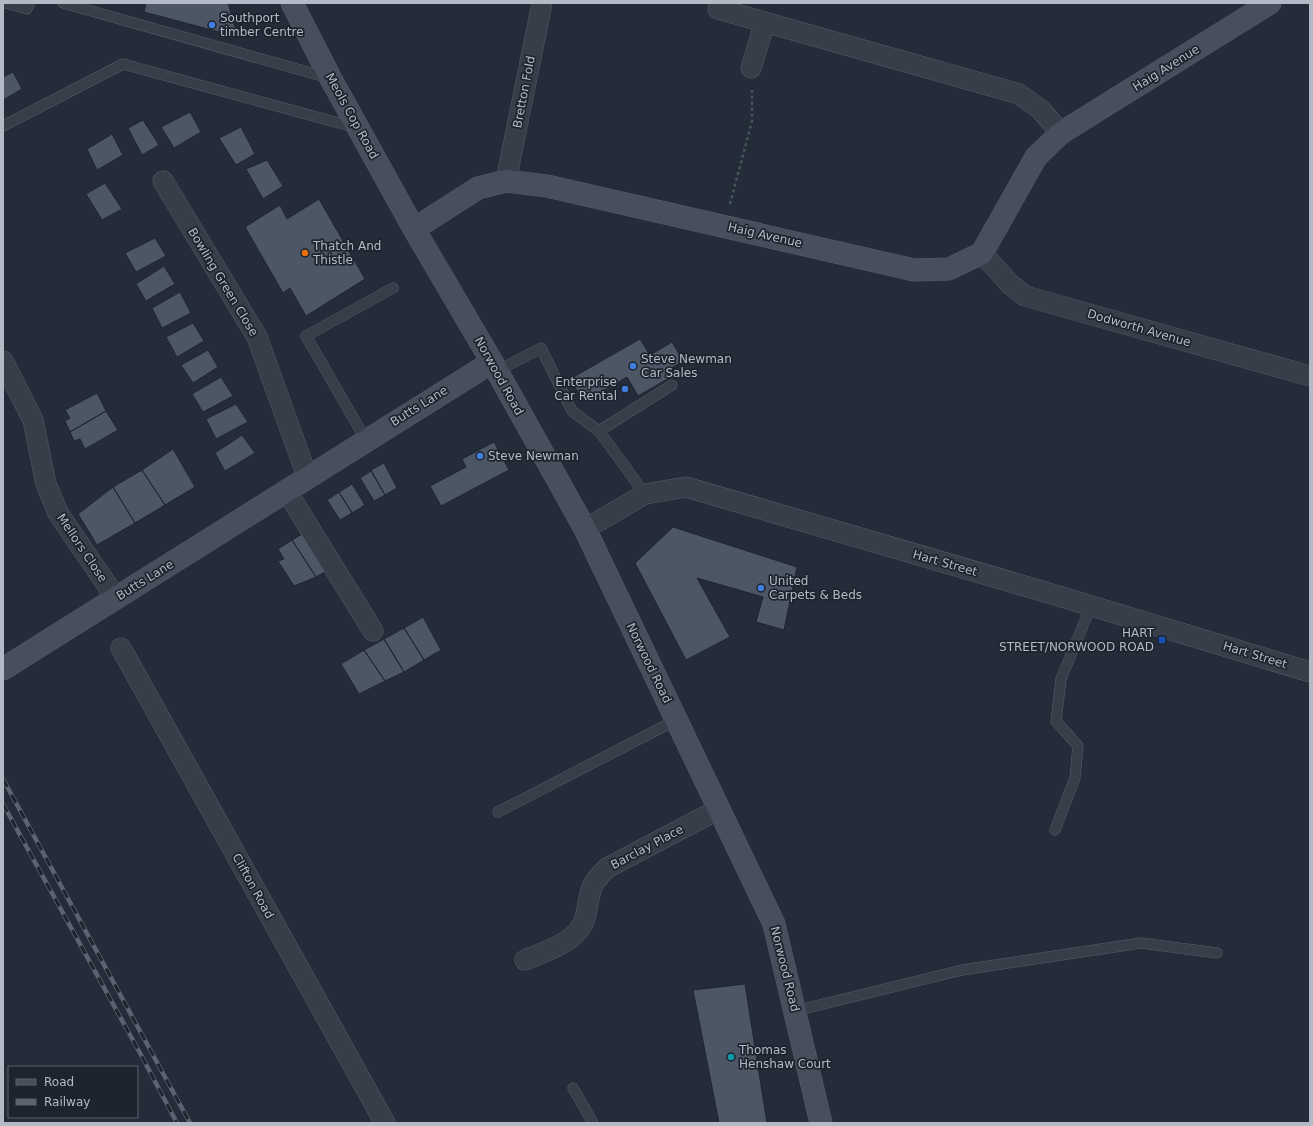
<svg xmlns="http://www.w3.org/2000/svg" width="1313" height="1126" font-family="'DejaVu Sans',sans-serif">
  <style>
    .building { fill: #4d5664; stroke: #1f2530 }
    .lines { fill: none; stroke-linecap: round; stroke-linejoin: round }
    .lane-casing { stroke: #565c67; stroke-width: 11 }
    .street-casing { stroke: #565c67; stroke-width: 21 }
    .secondary-casing { stroke: #565c67; stroke-width: 23 }
    .path { stroke: #465659; stroke-width: 2.5; stroke-dasharray: 3 3; stroke-linecap: butt }
    .lane { stroke: #383e49; stroke-width: 10 }
    .street { stroke: #383e49; stroke-width: 20 }
    .secondary { stroke: #474e5c; stroke-width: 22 }
    .rail-casing { stroke: #5b6270; stroke-width: 4.5 }
    .rail { stroke: #1d242e; stroke-width: 3; stroke-dasharray: 9; stroke-linecap: butt }
    .shop-dot { fill: #3f7fe0; stroke: #1d242e; stroke-width: 1.5 }
    .food-dot { fill: #e8710a; stroke: #1d242e; stroke-width: 1.5 }
    .transit-dot { fill: #1a4fb4; stroke: #1d242e; stroke-width: 1.5 }
    .culture-dot { fill: #0f9aa8; stroke: #1d242e; stroke-width: 1.5 }
    .labels { text-anchor: middle; dominant-baseline: central; stroke-width: 3.5; stroke-linejoin: round; paint-order: stroke }
    .poi-label { font-size: 12px; fill: #b3b9c5; stroke: #1d242e; text-anchor: start }
    .street-label { font-size: 12px; fill: #b3b9c5; stroke: #1d242e }
  </style>
  <rect width="100%" height="100%" fill="#252c39"/>
  <path class="building" d="M 146,3 L 228,3 L 238,37 L 144,12 Z
    M 13,72 L 22,89 L 3,100 L 3,77 Z
    M 190,112 L 201,132 L 174,148 L 161,127 Z
    M 143,120 L 159,145 L 142,155 L 128,128 Z
    M 241,127 L 255,154 L 236,165 L 219,138 Z
    M 112,134 L 123,155 L 97,170 L 87,149 Z
    M 267,160 L 283,186 L 263,199 L 246,169 Z
    M 105,183 L 122,209 L 102,220 L 86,194 Z
    M 319,199 L 365,279 L 306,316 L 290,288 L 283,293 L 245,227 L 280,205 L 287,219 Z
    M 155,238 L 166,256 L 136,272 L 125,253 Z
    M 164,266 L 175,284 L 146,301 L 136,284 Z
    M 180,292 L 191,313 L 162,328 L 152,308 Z
    M 193,323 L 204,341 L 177,357 L 166,337 Z
    M 640,339 L 650,355 L 672,342 L 683,361 L 665,372 L 669,378 L 638,396 L 627,377 L 584,402 L 570,379 Z
    M 208,350 L 218,367 L 193,383 L 181,365 Z
    M 221,377 L 233,396 L 203,412 L 192,394 Z
    M 97,393 L 106,411 L 70,432 L 65,421 L 70,418 L 65,410 Z
    M 236,404 L 248,422 L 216,439 L 206,419 Z
    M 106,411 L 118,430 L 85,449 L 80,439 L 74,441 L 70,432 Z
    M 242,435 L 255,453 L 225,471 L 215,453 Z
    M 494,442 L 509,470 L 441,506 L 430,486 L 466,467 L 462,459 Z
    M 173,449 L 195,487 L 165,505 L 142,470 Z
    M 384,463 L 397,488 L 385,495 L 371,470 Z
    M 142,470 L 165,505 L 135,523 L 113,487 Z
    M 371,471 L 385,495 L 374,501 L 360,478 Z
    M 352,484 L 365,505 L 352,513 L 339,492 Z
    M 113,487 L 135,523 L 97,545 L 78,514 Z
    M 339,492 L 352,513 L 340,520 L 327,500 Z
    M 673,527 L 797,567 L 784,630 L 756,622 L 763,597 L 697,578 L 730,637 L 686,660 L 635,563 Z
    M 302,534 L 329,570 L 316,577 L 292,540 Z
    M 292,540 L 316,577 L 294,586 L 278,561 L 284,559 L 278,549 Z
    M 423,617 L 441,650 L 424,660 L 404,628 Z
    M 404,628 L 424,660 L 404,672 L 384,639 Z
    M 384,639 L 404,672 L 385,681 L 364,650 Z
    M 364,650 L 385,681 L 359,694 L 341,664 Z
    M 745,984 L 767,1123 L 719,1123 L 693,990 Z"/>
  <g class="lines">
    <defs>
      <path id="lane" d="M 6,3 L 27,9 L 30,3
        M 63,3 L 329,78
        M 3,126 L 123,64 L 357,128
        M 497,371 L 541,348 L 572,411 L 599,431
        M 366,440 L 306,336 L 393,288
        M 645,494 L 599,431 L 672,385
        M 498,812 L 676,720
        M 1055,830 L 1075,778 L 1078,746 L 1056,721 L 1061,679 L 1091,606
        M 795,1011 L 962,970 L 1141,943 L 1217,953
        M 573,1088 L 593,1123"/>
      <path id="street" d="M 718,9 L 1019,94 L 1040,109 L 1061,133
        M 751,68 L 765,22
        M 163,181 L 257,337 L 307,476
        M 506,181 L 542,3
        M 982,253 L 1010,284 L 1025,296 L 1310,376
        M 3,361 L 33,420 L 46,484 L 58,513 L 116,598
        M 286,490 L 373,631
        M 585,529 L 645,494 L 686,487 L 1052,594 L 1310,672
        M 121,648 L 385,1123
        M 525,960 C 541,953 566,945 577,932 C 588,920 586,908 590,894 C 592,883 599,876 607,868 L 719,809"/>
      <path id="secondary" d="M 292,3 L 331,79 L 414,229 L 492,362 L 585,529 L 774,924 L 821,1123
        M 414,229 L 478,188 L 506,181 L 547,186 L 914,270 L 949,269 L 982,253 L 1036,157 L 1061,133 L 1270,3
        M 3,669 L 492,362"/>
    </defs>
    <use href="#lane" class="lane-casing"/>
    <use href="#street" class="street-casing"/>
    <use href="#secondary" class="secondary-casing"/>
    <path class="path" d="M 730,204 L 752,121 L 752,90"/>
    <use href="#lane" class="lane"/>
    <use href="#street" class="street"/>
    <use href="#secondary" class="secondary"/>
    <defs>
      <path id="rail" d="M 3,779 L 190,1123
        M 3,804 L 140,1053 L 177,1123"/>
    </defs>
    <use href="#rail" class="rail-casing"/>
    <use href="#rail" class="rail"/>
  </g>
  <g class="shop-dot">
    <circle cx="212" cy="25" r="4"/>
    <circle cx="633" cy="366" r="4"/>
    <circle cx="625" cy="389" r="4"/>
    <circle cx="480" cy="456" r="4"/>
    <circle cx="761" cy="588" r="4"/>
  </g>
  <circle class="food-dot" cx="305" cy="253" r="4"/>
  <rect class="transit-dot" x="1158" y="636" width="8" height="8" rx="2"/>
  <circle class="culture-dot" cx="731" cy="1057" r="4"/>
  <g class="labels">
    <g class="poi-label">
      <text x="220" y="18">Southport<tspan x="220" dy="14">timber Centre</tspan></text>
      <text x="313" y="246">Thatch And<tspan x="313" dy="14">Thistle</tspan></text>
      <text x="641" y="359">Steve Newman<tspan x="641" dy="14">Car Sales</tspan></text>
      <text x="617" y="382" text-anchor="end">Enterprise<tspan x="617" dy="14">Car Rental</tspan></text>
      <text x="488" y="456">Steve Newman</text>
      <text x="769" y="581">United<tspan x="769" dy="14">Carpets &amp; Beds</tspan></text>
      <text x="1154" y="633" text-anchor="end">HART<tspan x="1154" dy="14">STREET/NORWOOD ROAD</tspan></text>
      <text x="739" y="1050">Thomas<tspan x="739" dy="14">Henshaw Court</tspan></text>
    </g>
    <g class="street-label">
      <text transform="translate(1166 68) rotate(-32)">Haig Avenue</text>
      <text transform="translate(524 92) rotate(-79)">Bretton Fold</text>
      <text transform="translate(352 116) rotate(61)">Meols Cop Road</text>
      <text transform="translate(765 235) rotate(13)">Haig Avenue</text>
      <text transform="translate(223 282) rotate(59)">Bowling Green Close</text>
      <text transform="translate(1139 328) rotate(16)">Dodworth Avenue</text>
      <text transform="translate(499 376) rotate(61)">Norwood Road</text>
      <text transform="translate(419 406) rotate(-32)">Butts Lane</text>
      <text transform="translate(82 548) rotate(56)">Mellors Close</text>
      <text transform="translate(945 563) rotate(16)">Hart Street</text>
      <text transform="translate(145 580) rotate(-32)">Butts Lane</text>
      <text transform="translate(1255 655) rotate(17)">Hart Street</text>
      <text transform="translate(649 663) rotate(64)">Norwood Road</text>
      <text transform="translate(647 847) rotate(-28)">Barclay Place</text>
      <text transform="translate(253 886) rotate(61)">Clifton Road</text>
      <text transform="translate(785 969) rotate(76)">Norwood Road</text>
    </g>
  </g>
  <rect width="1313" height="1126" fill="none" stroke="#b3b9c5" stroke-width="8"/>
  <rect x="8" y="1066" width="130" height="52" fill="#1d242e" stroke="#59606a"/>
  <rect x="16" y="1079" width="20" height="6" fill="#474e5c" stroke="#59606a"/>
  <text x="44" y="1086" font-size="12" fill="#b3b9c5">Road</text>
  <rect x="16" y="1099" width="20" height="6" fill="#5b6270" stroke="#59606a"/>
  <text x="44" y="1106" font-size="12" fill="#b3b9c5">Railway</text>
</svg>
